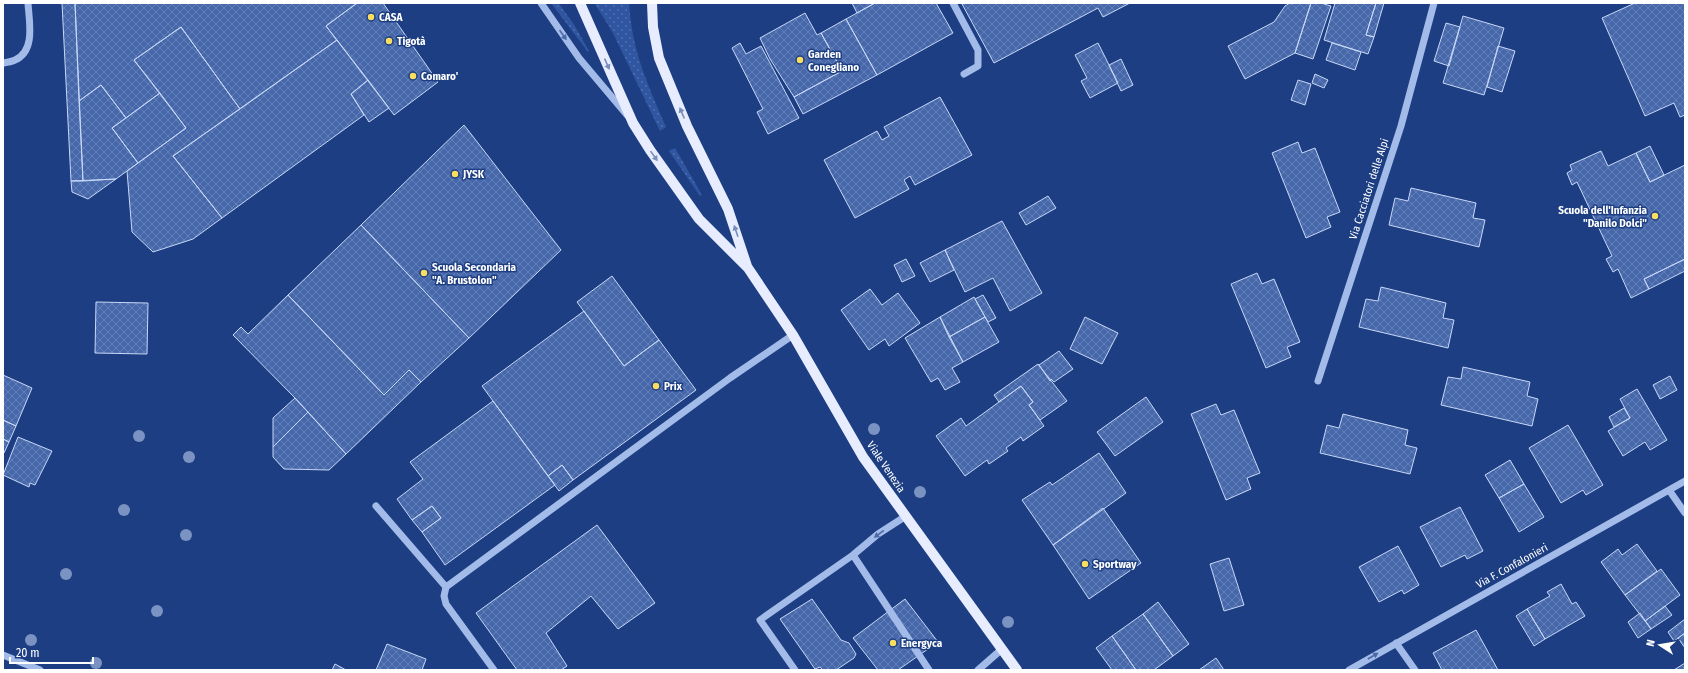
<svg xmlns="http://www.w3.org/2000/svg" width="1688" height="673" font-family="'Fira Sans Condensed',sans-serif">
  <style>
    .grass { fill: url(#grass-dots) }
    .building { fill: url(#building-cross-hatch); stroke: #c8d8f7 }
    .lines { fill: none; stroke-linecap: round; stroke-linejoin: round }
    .minor { stroke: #a3bbe9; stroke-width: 7 }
    .major { stroke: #e7edfe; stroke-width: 10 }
    .tree { fill: #7b93c2 }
    .oneway { fill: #4c6aa6 }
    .oneway2 { fill: #788dba }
    .poi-dot { fill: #f9de62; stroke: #1d3e82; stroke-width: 1.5 }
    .labels { text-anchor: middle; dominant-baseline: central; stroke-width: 3; stroke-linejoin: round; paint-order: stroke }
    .poi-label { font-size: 11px; font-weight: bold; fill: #fff; stroke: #1d3e82; text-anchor: start }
    .street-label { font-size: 11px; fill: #fff; stroke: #1d3e82 }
  </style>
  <defs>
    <pattern id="grass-dots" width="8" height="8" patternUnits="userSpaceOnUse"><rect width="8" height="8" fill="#3156a1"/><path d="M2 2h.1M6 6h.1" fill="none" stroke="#506faf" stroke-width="1.8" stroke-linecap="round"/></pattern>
    <pattern id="building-cross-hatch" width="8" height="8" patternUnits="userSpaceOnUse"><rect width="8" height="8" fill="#4668ab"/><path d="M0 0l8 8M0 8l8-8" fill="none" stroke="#627fb8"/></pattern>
  </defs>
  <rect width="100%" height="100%" fill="#1d3e82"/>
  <path class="grass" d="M 551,3 L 559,4 L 573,23 L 589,51 L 588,52 Z
    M 629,3 C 632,51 647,83 666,127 L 660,131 L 613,33 L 595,4 Z
    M 675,148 L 702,195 L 700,196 L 669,151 Z"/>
  <path class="building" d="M 62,3 L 75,3 L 83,181 L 71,181 Z
    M 75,3 L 357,3 L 326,26 L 337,40 L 240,109 L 181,27 L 134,60 L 160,93 L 126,118 L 101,85 L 79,101 Z
    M 357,3 L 383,3 L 438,82 L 394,115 L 326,26 Z
    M 852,3 L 875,3 L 857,13 Z
    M 875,3 L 936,3 L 953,33 L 877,75 L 846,19 Z
    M 965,3 L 1130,3 L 1103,17 L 1098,8 L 994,63 L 962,4 Z
    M 1290,3 L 1311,3 L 1295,53 L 1245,79 L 1228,46 L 1274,22 L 1285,6 Z
    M 1311,3 L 1324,3 L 1324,4 L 1331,6 L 1313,59 L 1295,53 Z
    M 1335,3 L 1376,3 L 1366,35 L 1374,37 L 1368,54 L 1324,40 Z
    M 1376,3 L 1384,3 L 1374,37 L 1366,35 Z
    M 1635,3 L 1685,3 L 1685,115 L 1680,117 L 1674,103 L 1645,116 L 1602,18 Z
    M 805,13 L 817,35 L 821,33 L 842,71 L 794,97 L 770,59 L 760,38 Z
    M 1463,16 L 1504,28 L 1484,95 L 1443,83 Z
    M 846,19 L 877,75 L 803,114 L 794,97 L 842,71 L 821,33 Z
    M 1446,23 L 1460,27 L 1449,66 L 1434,61 Z
    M 181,27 L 240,109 L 173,156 L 222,218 L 193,239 L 153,252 L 132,232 L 127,171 L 186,128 L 134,60 Z
    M 337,40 L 368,80 L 351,94 L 364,115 L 222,218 L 173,156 Z
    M 740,43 L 746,54 L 761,46 L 799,118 L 768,134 L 757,112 L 763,109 L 732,48 Z
    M 1098,43 L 1118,83 L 1090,98 L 1081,81 L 1087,78 L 1075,55 Z
    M 1332,43 L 1361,52 L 1355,70 L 1326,60 Z
    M 1498,46 L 1515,51 L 1502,92 L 1487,87 Z
    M 1121,59 L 1133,85 L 1121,91 L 1109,65 Z
    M 1315,74 L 1328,80 L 1324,88 L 1312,83 Z
    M 368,80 L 389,108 L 369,122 L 351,94 Z
    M 1298,80 L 1311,84 L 1305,105 L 1291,100 Z
    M 101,85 L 126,118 L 112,128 L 138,163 L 116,179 L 83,181 L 79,101 Z
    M 160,93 L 186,128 L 138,163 L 112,128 Z
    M 940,97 L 972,155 L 915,185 L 910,176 L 904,180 L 909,189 L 855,218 L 824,160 L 877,131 L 882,140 L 889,136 L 884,127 Z
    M 464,125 L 561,250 L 469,338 L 361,225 Z
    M 1298,142 L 1302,153 L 1315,148 L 1340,212 L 1327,217 L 1331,227 L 1306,238 L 1272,153 Z
    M 1650,146 L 1664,175 L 1650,182 L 1636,153 Z
    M 1601,151 L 1608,166 L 1636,153 L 1650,182 L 1685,165 L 1685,259 L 1644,279 L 1649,289 L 1631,298 L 1618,269 L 1613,272 L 1606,259 L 1612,256 L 1577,182 L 1572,185 L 1567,173 L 1572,170 L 1570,165 Z
    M 116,179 L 88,199 L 72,192 L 71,181 Z
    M 1411,188 L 1476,203 L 1473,218 L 1485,220 L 1479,247 L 1389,225 L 1395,198 L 1408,201 Z
    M 1048,196 L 1056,208 L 1026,225 L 1019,213 Z
    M 1002,221 L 1042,293 L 1010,311 L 993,278 L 965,292 L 945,250 Z
    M 361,225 L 469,338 L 421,382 L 409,370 L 384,395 L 288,295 Z
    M 945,250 L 954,270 L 930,282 L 920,263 Z
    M 906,259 L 915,276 L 902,282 L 894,265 Z
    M 1685,259 L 1685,271 L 1649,289 L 1644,279 Z
    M 1257,273 L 1262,284 L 1274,279 L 1300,342 L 1287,347 L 1291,357 L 1266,368 L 1231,284 Z
    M 612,276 L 659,340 L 624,366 L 577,302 Z
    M 1381,287 L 1446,303 L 1443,318 L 1454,320 L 1448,348 L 1359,327 L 1366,299 L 1378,301 Z
    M 870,289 L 882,305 L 898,293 L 920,323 L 889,346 L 885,339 L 869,350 L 841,310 Z
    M 288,295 L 384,395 L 409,370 L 421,382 L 346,454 L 295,398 L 233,335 L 241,327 L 248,334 Z
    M 983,295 L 996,318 L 988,322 L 975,299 Z
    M 974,297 L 985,317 L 949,337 L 940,317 Z
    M 96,302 L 148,303 L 147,354 L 95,353 Z
    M 584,311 L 624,366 L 659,340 L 696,390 L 573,480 L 562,465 L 548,476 L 482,386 Z
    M 940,317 L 963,362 L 952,368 L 960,382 L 945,390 L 938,378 L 931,382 L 905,338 Z
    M 985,317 L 999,342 L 963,362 L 949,337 Z
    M 1085,317 L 1118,333 L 1102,364 L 1070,349 Z
    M 1059,351 L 1073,369 L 1054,382 L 1051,379 L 1050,381 L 1039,365 Z
    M 1038,364 L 1067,401 L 1040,420 L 1029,405 L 1033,402 L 1021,386 L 999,402 L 994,395 Z
    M 1463,367 L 1530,382 L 1527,396 L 1538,399 L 1532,426 L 1441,405 L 1448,377 L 1461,379 Z
    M 3,375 L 32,388 L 16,426 L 3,420 Z
    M 1670,376 L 1677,390 L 1660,399 L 1653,385 Z
    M 1021,386 L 1033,402 L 1029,405 L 1044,426 L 1023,441 L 1021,437 L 1006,448 L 1008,451 L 989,464 L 987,460 L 965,476 L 936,436 L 961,418 L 966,426 Z
    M 1637,389 L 1667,440 L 1650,450 L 1645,442 L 1623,456 L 1608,431 L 1630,418 L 1620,399 Z
    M 1146,397 L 1163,422 L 1115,456 L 1097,432 Z
    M 295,398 L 308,412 L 273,447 L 273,418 Z
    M 493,401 L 555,485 L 445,565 L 422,532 L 441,518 L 432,506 L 412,520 L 397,499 L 423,479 L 410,462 Z
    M 1216,404 L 1221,415 L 1234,410 L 1260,473 L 1247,478 L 1251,489 L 1226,500 L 1191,414 Z
    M 1624,408 L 1630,418 L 1614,427 L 1609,417 Z
    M 308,412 L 346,454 L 329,470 L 284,469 L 273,457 L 273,447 Z
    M 1343,414 L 1408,430 L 1405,445 L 1417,448 L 1410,474 L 1320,453 L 1327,425 L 1339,428 Z
    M 3,420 L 16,426 L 9,442 L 3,439 Z
    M 1568,425 L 1603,485 L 1586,495 L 1583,490 L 1561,503 L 1529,448 Z
    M 18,437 L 52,451 L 35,485 L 30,483 L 29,487 L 3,475 Z
    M 3,439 L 9,442 L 4,453 L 3,453 Z
    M 1099,453 L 1126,493 L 1053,545 L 1022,500 L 1050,482 L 1052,485 Z
    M 1510,460 L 1524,484 L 1499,498 L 1485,475 Z
    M 562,465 L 573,480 L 559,491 L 548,476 Z
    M 1524,484 L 1544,517 L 1519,532 L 1499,498 Z
    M 432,506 L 441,518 L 422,532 L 412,520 Z
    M 1460,507 L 1483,551 L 1467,559 L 1465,555 L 1441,567 L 1420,527 Z
    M 1103,508 L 1141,563 L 1089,599 L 1053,545 Z
    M 597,525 L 655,603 L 618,629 L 591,596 L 546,633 L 567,666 L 561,670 L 517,670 L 476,613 Z
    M 1637,544 L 1657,571 L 1625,595 L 1601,562 L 1618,549 L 1622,555 Z
    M 1398,546 L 1419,585 L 1404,594 L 1402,590 L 1379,602 L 1359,567 Z
    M 1229,558 L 1244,605 L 1224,611 L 1210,564 Z
    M 1661,569 L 1680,595 L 1645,621 L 1625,595 Z
    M 1561,584 L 1572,604 L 1576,602 L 1585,616 L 1545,639 L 1527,609 L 1550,596 L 1547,592 Z
    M 812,599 L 841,640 L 849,643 L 856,654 L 854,658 L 836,670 L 823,670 L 820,667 L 815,669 L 780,619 Z
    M 905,599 L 938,642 L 898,670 L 878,670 L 853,638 Z
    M 1158,602 L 1189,644 L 1173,656 L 1143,614 Z
    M 1665,606 L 1672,615 L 1651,629 L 1645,621 Z
    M 1527,609 L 1545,639 L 1534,646 L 1516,616 Z
    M 1640,613 L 1651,629 L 1638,638 L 1628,622 Z
    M 1143,614 L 1173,656 L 1154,670 L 1136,670 L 1112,636 Z
    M 1685,619 L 1685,633 L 1674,641 L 1668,632 Z
    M 1476,630 L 1498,670 L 1442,670 L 1433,653 Z
    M 1685,633 L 1685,648 L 1678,638 Z
    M 1112,636 L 1136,670 L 1112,670 L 1096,648 Z
    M 387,644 L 426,659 L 422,670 L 376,670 Z
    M 1216,658 L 1224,670 L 1199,670 Z
    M 1685,663 L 1685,670 L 1674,670 Z
    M 335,664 L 346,670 L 332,670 Z"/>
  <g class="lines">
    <path class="minor" d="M 541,3 L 579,58 L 627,115
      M 953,3 L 978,50 L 978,66 L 964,74
      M 3,63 C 7,62 12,62 15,60 C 36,51 29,21 28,3
      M 1318,381 L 1401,126 L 1434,3
      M 1669,490 L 1685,513
      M 376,506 L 446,587 L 444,596 L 446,604 L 494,670
      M 853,555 L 929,670
      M 446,587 L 730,378 L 793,335
      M 1396,643 L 1415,670
      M 3,655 L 40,670
      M 795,670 L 760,620 L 853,555 L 878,534 L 906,516
      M 978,670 L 1002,649
      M 1349,670 L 1685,481"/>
    <path class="major" d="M 580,3 L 633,123 L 650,150 L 699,219 L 748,268 L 793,335 L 863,457 L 1017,670
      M 652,3 L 653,27 L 659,58 L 687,126 L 728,209 L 747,266"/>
  </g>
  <g class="tree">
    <circle cx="874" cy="429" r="6"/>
    <circle cx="139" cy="436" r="6"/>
    <circle cx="189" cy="457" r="6"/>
    <circle cx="920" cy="492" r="6"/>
    <circle cx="124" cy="510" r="6"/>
    <circle cx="186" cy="535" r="6"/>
    <circle cx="66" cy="574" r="6"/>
    <circle cx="157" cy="611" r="6"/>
    <circle cx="1008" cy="622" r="6"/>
    <circle cx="31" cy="640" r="6"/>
    <circle cx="96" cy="663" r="6"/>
  </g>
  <defs><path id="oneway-solid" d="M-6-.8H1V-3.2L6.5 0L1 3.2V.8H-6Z"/></defs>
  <g class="oneway">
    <use href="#oneway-solid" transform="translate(563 35) rotate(55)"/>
    <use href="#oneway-solid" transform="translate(879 534) rotate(144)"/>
    <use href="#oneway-solid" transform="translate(1373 656) rotate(-30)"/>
  </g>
  <g class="oneway2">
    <use href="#oneway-solid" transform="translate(607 64) rotate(66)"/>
    <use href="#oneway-solid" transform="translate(682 113) rotate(-113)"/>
    <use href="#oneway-solid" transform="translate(654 156) rotate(55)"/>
    <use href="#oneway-solid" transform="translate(736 231) rotate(-109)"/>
  </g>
  <g class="poi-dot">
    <circle cx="371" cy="17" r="4"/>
    <circle cx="389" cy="41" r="4"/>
    <circle cx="800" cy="60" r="4"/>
    <circle cx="413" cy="76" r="4"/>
    <circle cx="455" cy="174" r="4"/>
    <circle cx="1655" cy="216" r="4"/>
    <circle cx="424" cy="273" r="4"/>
    <circle cx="656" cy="386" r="4"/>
    <circle cx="1085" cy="564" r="4"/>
    <circle cx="893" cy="643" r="4"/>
  </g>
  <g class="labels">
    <g class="poi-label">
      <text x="379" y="17">CASA</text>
      <text x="397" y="41">Tigotà</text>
      <text x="808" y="54">Garden<tspan x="808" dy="13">Conegliano</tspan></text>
      <text x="421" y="76">Comaro'</text>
      <text x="463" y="174">JYSK</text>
      <text x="1647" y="210" text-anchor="end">Scuola dell'Infanzia<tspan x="1647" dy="13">"Danilo Dolci"</tspan></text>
      <text x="432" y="267">Scuola Secondaria<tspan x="432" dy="13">"A. Brustolon"</tspan></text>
      <text x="664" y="386">Prix</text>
      <text x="1093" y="564">Sportway</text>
      <text x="901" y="643">Energyca</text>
    </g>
    <g class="street-label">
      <text transform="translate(1369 189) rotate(-72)">Via Cacciatori delle Alpi</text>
      <text transform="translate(886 467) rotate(56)">Viale Venezia</text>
      <text transform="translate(1512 566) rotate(-29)">Via F. Confalonieri</text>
    </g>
  </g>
  <rect width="1688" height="673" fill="none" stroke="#ffffff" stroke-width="8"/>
  <g transform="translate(1660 645) rotate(282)" stroke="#1d3e82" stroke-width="3" paint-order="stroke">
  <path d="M0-3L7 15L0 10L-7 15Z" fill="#ffffff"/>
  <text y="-6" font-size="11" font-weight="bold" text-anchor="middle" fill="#ffffff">N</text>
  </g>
  <path d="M10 657v6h83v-6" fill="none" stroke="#ffffff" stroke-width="2"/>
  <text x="16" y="657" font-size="12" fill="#ffffff" stroke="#1d3e82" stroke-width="3" paint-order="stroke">20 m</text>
</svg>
